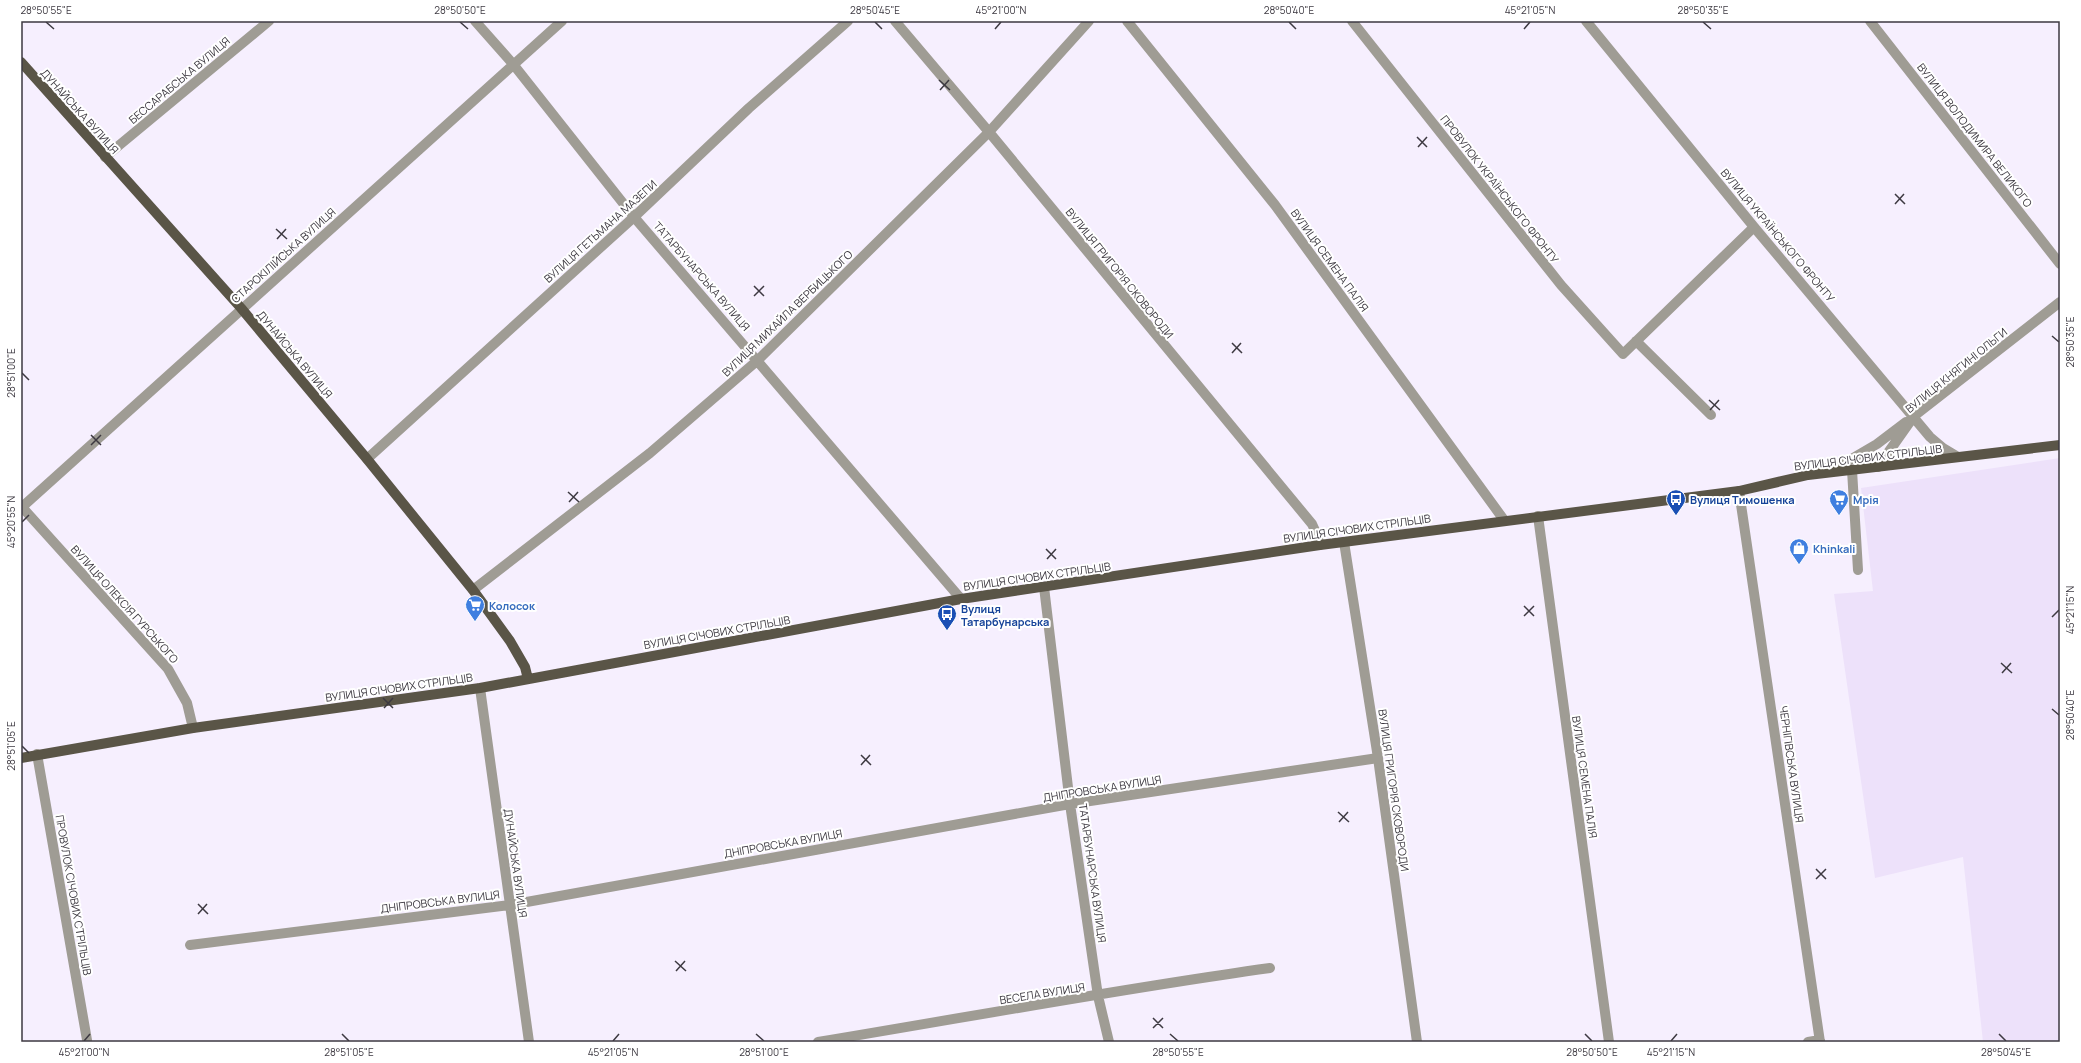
<svg xmlns="http://www.w3.org/2000/svg" width="2081" height="1063" font-family="Manrope,sans-serif">
  <style>
    .built { fill: #ede1fa }
    .lines { fill: none; stroke-linecap: round; stroke-linejoin: round }
    .minor { stroke: #9f9c94; stroke-width: 10 }
    .major { stroke: #5a5547; stroke-width: 10 }
    .ticks { fill: none; stroke: #3d3941; stroke-width: 1.5 }
    .labels { text-anchor: middle; dominant-baseline: central; stroke-width: 4; stroke-linejoin: round; paint-order: stroke }
    .street-label { font-size: 11px; fill: #3d3941; stroke: #fff }
    .transit-label { font-size: 11px; font-weight: bold; fill: #164399; stroke: #fff; text-anchor: start }
    .shop-label { font-size: 11px; font-weight: bold; fill: #366cbe; stroke: #fff; text-anchor: start }
    .neatline { fill: none; stroke: #3d3941; stroke-width: 1.5 }
    .ticks-label { font-size: 10px; text-anchor: middle; fill: #3d3941 }
  </style>
  <rect width="100%" height="100%" fill="#f6effe"/>
  <path class="built" d="M 2060,458 L 2060,1042 L 1983,1042 L 1963,857 L 1875,878 L 1834,594 L 1873,591 L 1861,488 Z"/>
  <g class="lines">
    <path class="minor" d="M 475,21 L 513,64 L 634,217 L 961,599
      M 895,21 L 989,132 L 1312,524 L 1317,535 L 1320,545
      M 1127,21 L 1275,205 L 1504,520
      M 1352,21 L 1561,285 L 1623,354 L 1754,227
      M 1586,21 L 1754,227 L 1930,437 L 1943,448 L 1958,457
      M 1870,21 L 2060,264
      M 105,157 L 269,21
      M 1636,341 L 1711,415
      M 367,459 L 634,217 L 749,108 L 848,21
      M 1878,467 L 1914,416 L 2060,302
      M 1852,470 L 1858,570
      M 1816,472 L 1848,461 L 1877,444 L 1906,422
      M 1739,491 L 1820,1042
      M 21,506 L 168,669 L 187,703 L 193,728
      M 21,508 L 562,21
      M 1538,516 L 1609,1042
      M 1344,542 L 1378,758 L 1417,1042
      M 1044,587 L 1070,804 L 1098,996 L 1109,1042
      M 473,590 L 650,453 L 758,360 L 989,132 L 1089,21
      M 480,688 L 529,1042
      M 37,754 L 87,1040
      M 190,945 L 510,905 L 1070,804 L 1378,758
      M 818,1042 C 969,1017 1119,989 1270,968
      M 1808,1042 L 1820,1040"/>
    <path class="major" d="M 21,62 L 241,308 L 367,459 L 473,590 L 510,641 L 525,667 L 528,679
      M 21,758 L 193,728 L 480,688 L 961,599 L 1320,545 L 1739,491 L 1808,475 L 2060,445"/>
  </g>
  <path class="ticks" d="M 46,22 L 54,29M 460,22 L 468,29M 875,22 L 882,29M 1289,22 L 1296,29M 1703,22 L 1711,29M 995,29 L 1001,22M 1524,29 L 1530,22M 939,80 L 950,90M 940,90 L 949,80M 1417,137 L 1427,147M 1418,147 L 1427,137M 1895,194 L 1905,204M 1895,204 L 1904,194M 276,229 L 287,239M 277,239 L 286,229M 754,286 L 764,296M 754,296 L 764,286M 2052,336 L 2059,342M 1232,343 L 1242,353M 1232,353 L 1241,343M 22,373 L 29,380M 1709,400 L 1720,410M 1710,410 L 1719,400M 91,435 L 101,445M 91,445 L 101,435M 568,492 L 579,502M 569,502 L 578,492M 22,522 L 29,515M 1046,549 L 1056,559M 1047,559 L 1056,549M 1524,606 L 1534,616M 1524,616 L 1534,606M 2052,617 L 2059,610M 2001,663 L 2012,673M 2002,673 L 2011,663M 383,698 L 393,708M 384,708 L 393,698M 2052,709 L 2059,715M 22,746 L 29,753M 861,755 L 871,765M 861,765 L 870,755M 1338,812 L 1349,822M 1339,822 L 1348,812M 1816,869 L 1826,879M 1816,879 L 1826,869M 198,904 L 208,914M 198,914 L 207,904M 675,961 L 686,971M 676,971 L 685,961M 1153,1018 L 1163,1028M 1153,1028 L 1163,1018M 342,1034 L 349,1041M 756,1034 L 764,1041M 1170,1034 L 1178,1041M 1585,1034 L 1592,1041M 1999,1034 L 2006,1041M 84,1041 L 90,1034M 613,1041 L 619,1034M 1671,1041 L 1677,1034"/>
  <defs>
    <symbol id="bus-pin" viewBox="-11 -11 22 30"><path d="M0 17L-7.5 6A9.5 9.5 0 1 1 7.5 6Z" fill="#1a4fb4" stroke="#fff"/><path d="M-5-6H5V4H4V6H2V4H-2V6H-4V4H-5ZM-3.5-4V0h7V-4ZM-3.5 1.2v1.5H-2V1.2ZM2 1.2v1.5H3.5V1.2Z" fill="#fff"/></symbol>
    <symbol id="supermarket-pin" viewBox="-11 -11 22 30"><path d="M0 17L-7.5 6A9.5 9.5 0 1 1 7.5 6Z" fill="#3f7fe0" stroke="#fff"/><path d="M-6-5.5h2.5l.6 2H6L4.5 2H-2.5L-4.4-4H-6ZM-1.5 3.2a1.3 1.3 0 1 0 .1 0ZM3 3.2a1.3 1.3 0 1 0 .1 0Z" fill="#fff"/></symbol>
    <symbol id="shop-pin" viewBox="-11 -11 22 30"><path d="M0 17L-7.5 6A9.5 9.5 0 1 1 7.5 6Z" fill="#3f7fe0" stroke="#fff"/><path d="M-5-2.5h2.3a2.7 3.5 0 0 1 5.4 0H5L5.5 6h-11ZM-1.5-2.5h3a1.5 2.3 0 0 0-3 0Z" fill="#fff"/></symbol>
  </defs>
  <g fill-rule="evenodd">
    <use href="#bus-pin" x="1665" y="488" width="22" height="30"/>
    <use href="#supermarket-pin" x="1828" y="488" width="22" height="30"/>
    <use href="#shop-pin" x="1788" y="537" width="22" height="30"/>
    <use href="#supermarket-pin" x="464" y="594" width="22" height="30"/>
    <use href="#bus-pin" x="936" y="603" width="22" height="30"/>
  </g>
  <g class="labels">
    <g class="street-label">
      <text transform="translate(179 80) rotate(-40)">БЕССАРАБСЬКА ВУЛИЦЯ</text>
      <text transform="translate(80 111) rotate(48)">ДУНАЙСЬКА ВУЛИЦЯ</text>
      <text transform="translate(1975 135) rotate(52)">ВУЛИЦЯ ВОЛОДИМИРА ВЕЛИКОГО</text>
      <text transform="translate(1500 189) rotate(52)">ПРОВУЛОК УКРАЇНСЬКОГО ФРОНТУ</text>
      <text transform="translate(600 231) rotate(-42)">ВУЛИЦЯ ГЕТЬМАНА МАЗЕПИ</text>
      <text transform="translate(1778 235) rotate(50)">ВУЛИЦЯ УКРАЇНСЬКОГО ФРОНТУ</text>
      <text transform="translate(283 255) rotate(-42)">СТАРОКІЛІЙСЬКА ВУЛИЦЯ</text>
      <text transform="translate(1330 260) rotate(54)">ВУЛИЦЯ СЕМЕНА ПАЛІЯ</text>
      <text transform="translate(1120 273) rotate(51)">ВУЛИЦЯ ГРИГОРІЯ СКОВОРОДИ</text>
      <text transform="translate(702 276) rotate(49)">ТАТАРБУНАРСЬКА ВУЛИЦЯ</text>
      <text transform="translate(787 313) rotate(-44)">ВУЛИЦЯ МИХАЙЛА ВЕРБИЦЬКОГО</text>
      <text transform="translate(295 354) rotate(50)">ДУНАЙСЬКА ВУЛИЦЯ</text>
      <text transform="translate(1956 370) rotate(-39)">ВУЛИЦЯ КНЯГИНІ ОЛЬГИ</text>
      <text transform="translate(1868 457) rotate(-7)">ВУЛИЦЯ СІЧОВИХ СТРІЛЬЦІВ</text>
      <text transform="translate(1357 528) rotate(-8)">ВУЛИЦЯ СІЧОВИХ СТРІЛЬЦІВ</text>
      <text transform="translate(1037 576) rotate(-8)">ВУЛИЦЯ СІЧОВИХ СТРІЛЬЦІВ</text>
      <text transform="translate(125 604) rotate(48)">ВУЛИЦЯ ОЛЕКСІЯ ГУРСЬКОГО</text>
      <text transform="translate(717 632) rotate(-10)">ВУЛИЦЯ СІЧОВИХ СТРІЛЬЦІВ</text>
      <text transform="translate(399 687) rotate(-8)">ВУЛИЦЯ СІЧОВИХ СТРІЛЬЦІВ</text>
      <text transform="translate(1792 764) rotate(82)">ЧЕРНІГІВСЬКА ВУЛИЦЯ</text>
      <text transform="translate(1585 777) rotate(82)">ВУЛИЦЯ СЕМЕНА ПАЛІЯ</text>
      <text transform="translate(1102 788) rotate(-9)">ДНІПРОВСЬКА ВУЛИЦЯ</text>
      <text transform="translate(1394 790) rotate(82)">ВУЛИЦЯ ГРИГОРІЯ СКОВОРОДИ</text>
      <text transform="translate(783 843) rotate(-10)">ДНІПРОВСЬКА ВУЛИЦЯ</text>
      <text transform="translate(516 863) rotate(82)">ДУНАЙСЬКА ВУЛИЦЯ</text>
      <text transform="translate(1093 873) rotate(82)">ТАТАРБУНАРСЬКА ВУЛИЦЯ</text>
      <text transform="translate(74 895) rotate(80)">ПРОВУЛОК СІЧОВИХ СТРІЛЬЦІВ</text>
      <text transform="translate(440 901) rotate(-7)">ДНІПРОВСЬКА ВУЛИЦЯ</text>
      <text transform="translate(1042 993) rotate(-9)">ВЕСЕЛА ВУЛИЦЯ</text>
    </g>
    <g class="transit-label">
      <text x="1690" y="499">Вулиця Тимошенка</text>
      <text x="961" y="608">Вулиця<tspan x="961" dy="13">Татарбунарська</tspan></text>
    </g>
    <g class="shop-label">
      <text x="1853" y="499">Мрія</text>
      <text x="1813" y="548">Khinkali</text>
      <text x="489" y="605">Колосок</text>
    </g>
  </g>
  <rect width="2081" height="1063" fill="none" stroke="#ffffff" stroke-width="44"/>
  <rect x="22" y="22" width="2037" height="1019" class="neatline"/>
  <g class="ticks-label">
    <text x="46" y="14">28°50'55"E</text>
    <text x="460" y="14">28°50'50"E</text>
    <text x="875" y="14">28°50'45"E</text>
    <text x="1001" y="14">45°21'00"N</text>
    <text x="1289" y="14">28°50'40"E</text>
    <text x="1530" y="14">45°21'05"N</text>
    <text x="1703" y="14">28°50'35"E</text>
    <text transform="translate(2070 342) rotate(-90)" y="4">28°50'35"E</text>
    <text transform="translate(11 373) rotate(-90)" y="4">28°51'00"E</text>
    <text transform="translate(11 522) rotate(-90)" y="4">45°20'55"N</text>
    <text transform="translate(2070 610) rotate(-90)" y="4">45°21'15"N</text>
    <text transform="translate(2070 715) rotate(-90)" y="4">28°50'40"E</text>
    <text transform="translate(11 746) rotate(-90)" y="4">28°51'05"E</text>
    <text x="84" y="1056">45°21'00"N</text>
    <text x="349" y="1056">28°51'05"E</text>
    <text x="613" y="1056">45°21'05"N</text>
    <text x="764" y="1056">28°51'00"E</text>
    <text x="1178" y="1056">28°50'55"E</text>
    <text x="1592" y="1056">28°50'50"E</text>
    <text x="1671" y="1056">45°21'15"N</text>
    <text x="2006" y="1056">28°50'45"E</text>
  </g>
</svg>
